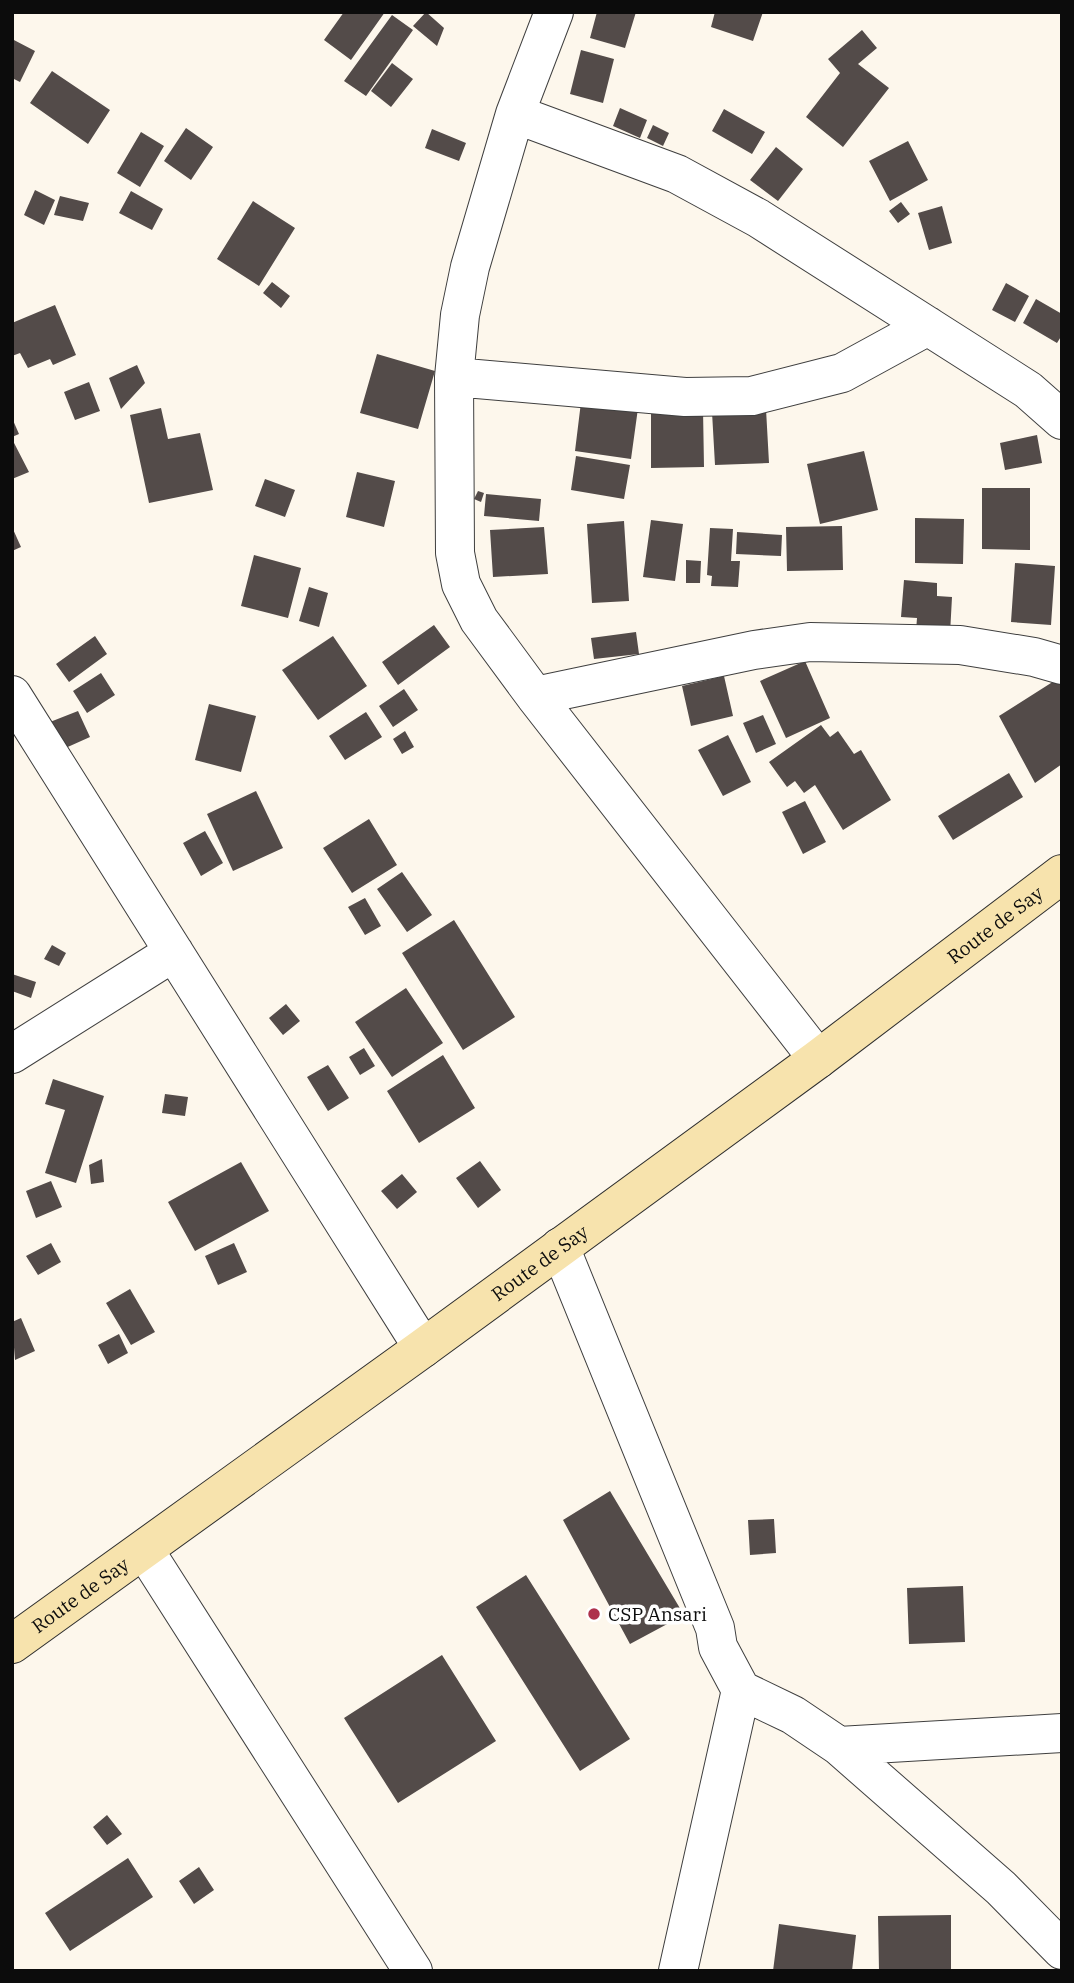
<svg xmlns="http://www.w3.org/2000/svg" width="1074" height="1983" font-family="'IBM Plex Serif',serif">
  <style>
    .building { fill: #534b49 }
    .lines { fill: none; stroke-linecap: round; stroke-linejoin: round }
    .street-casing { stroke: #3f3f3f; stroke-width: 40 }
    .secondary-casing { stroke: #2e2e2e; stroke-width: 40 }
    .street { stroke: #fff; stroke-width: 38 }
    .secondary { stroke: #f7e3ad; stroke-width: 38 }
    .poi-dot { fill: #ae314b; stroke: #fff; stroke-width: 2.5 }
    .labels { text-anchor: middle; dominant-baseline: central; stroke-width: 7; stroke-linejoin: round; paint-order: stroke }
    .street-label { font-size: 19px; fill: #0c0c0c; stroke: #fff }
    .poi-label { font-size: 19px; fill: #0c0c0c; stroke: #fff; text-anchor: start }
  </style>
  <rect width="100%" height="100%" fill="#fdf7ec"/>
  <path class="building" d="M 344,12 L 385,12 L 351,60 L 324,40 Z
    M 426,12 L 444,28 L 437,46 L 413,26 Z
    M 597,12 L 636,12 L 625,48 L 590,38 Z
    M 715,12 L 763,12 L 753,41 L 711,27 Z
    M 392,15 L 413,30 L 366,96 L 344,81 Z
    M 862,30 L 877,48 L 858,64 L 889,88 L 843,147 L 806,117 L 840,73 L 828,59 Z
    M 12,39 L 35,51 L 20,82 L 12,78 Z
    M 581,50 L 614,59 L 603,103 L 570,94 Z
    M 392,63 L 413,79 L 391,107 L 371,91 Z
    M 52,71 L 110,110 L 88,144 L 30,103 Z
    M 620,108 L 647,120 L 640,138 L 613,126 Z
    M 724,109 L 765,132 L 752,154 L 712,131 Z
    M 653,125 L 669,133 L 663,146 L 647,138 Z
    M 186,128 L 213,147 L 191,180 L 164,161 Z
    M 432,129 L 466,143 L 459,161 L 425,148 Z
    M 141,132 L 164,146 L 140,187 L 117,173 Z
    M 908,141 L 928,180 L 890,201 L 869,161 Z
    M 776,147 L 803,169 L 778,201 L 750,180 Z
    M 35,190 L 55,200 L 44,225 L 24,215 Z
    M 131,191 L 163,209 L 152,230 L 119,213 Z
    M 60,196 L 89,203 L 83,221 L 54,215 Z
    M 253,201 L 295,228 L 259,286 L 217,259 Z
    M 901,202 L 910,214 L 898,223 L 889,211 Z
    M 942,206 L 952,243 L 929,250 L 918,213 Z
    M 272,282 L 290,296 L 281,308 L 263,293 Z
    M 1006,283 L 1029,296 L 1015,322 L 992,310 Z
    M 1036,299 L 1062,314 L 1062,335 L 1057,343 L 1023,323 Z
    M 55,305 L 76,355 L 53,365 L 50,359 L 28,368 L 20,353 L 12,356 L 12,323 Z
    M 377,354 L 435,371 L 418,429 L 360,413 Z
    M 137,365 L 145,383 L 121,409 L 109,378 Z
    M 89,382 L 100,411 L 75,420 L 64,392 Z
    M 582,394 L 639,401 L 631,459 L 575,451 Z
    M 161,408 L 168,439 L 200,433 L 213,490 L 149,503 L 130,415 Z
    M 703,409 L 704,467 L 651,468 L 651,410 Z
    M 766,409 L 769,463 L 715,465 L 712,412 Z
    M 12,418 L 19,434 L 12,437 Z
    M 1037,435 L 1042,463 L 1005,470 L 1000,443 Z
    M 12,439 L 29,472 L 12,479 Z
    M 864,451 L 878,510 L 820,524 L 807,464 Z
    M 576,456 L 630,465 L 624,499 L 571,490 Z
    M 357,472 L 395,481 L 384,527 L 346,517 Z
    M 265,479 L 295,490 L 285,517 L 255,506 Z
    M 982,488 L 1030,488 L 1030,550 L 982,549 Z
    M 478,491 L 484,493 L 481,502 L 474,499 Z
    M 486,494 L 541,499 L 539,521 L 484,516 Z
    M 915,518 L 964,519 L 963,564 L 915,563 Z
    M 651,520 L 683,524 L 675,581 L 643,577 Z
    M 624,521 L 629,601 L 592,603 L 587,524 Z
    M 842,526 L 843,570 L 787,571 L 786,527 Z
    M 12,527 L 21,547 L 12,551 Z
    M 544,527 L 548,574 L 493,577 L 490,530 Z
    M 710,528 L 733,529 L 731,561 L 740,561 L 738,587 L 711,586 L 712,576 L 707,575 Z
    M 737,532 L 782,535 L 781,556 L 736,554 Z
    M 254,555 L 301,568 L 288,618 L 241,606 Z
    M 686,560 L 701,561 L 700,583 L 686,583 Z
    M 1015,563 L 1055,566 L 1051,625 L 1011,622 Z
    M 904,580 L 937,583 L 937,596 L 952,597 L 950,634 L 916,631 L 917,618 L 901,617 Z
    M 309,587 L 328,593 L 319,627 L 299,621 Z
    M 434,625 L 450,647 L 398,685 L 382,662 Z
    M 636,632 L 639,654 L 594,659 L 591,638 Z
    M 95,636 L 107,654 L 69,682 L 56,664 Z
    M 333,636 L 367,686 L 318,720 L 282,670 Z
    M 805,661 L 830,718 L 786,738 L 760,681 Z
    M 101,673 L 115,695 L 87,713 L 73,691 Z
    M 724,676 L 733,716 L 691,726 L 682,686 Z
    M 1062,676 L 1062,764 L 1035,783 L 999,716 Z
    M 404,689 L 418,710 L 393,727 L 379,706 Z
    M 209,704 L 256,716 L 241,772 L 195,760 Z
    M 78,711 L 90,737 L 61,750 L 50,722 Z
    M 366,712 L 382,737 L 345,760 L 329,736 Z
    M 763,715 L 776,744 L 756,753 L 743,723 Z
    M 821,725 L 830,737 L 838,731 L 854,754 L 861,750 L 891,800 L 843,830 L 815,785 L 804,793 L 795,781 L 787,787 L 769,762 Z
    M 405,731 L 414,747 L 402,754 L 393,739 Z
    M 728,735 L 751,782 L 723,796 L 698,750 Z
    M 1009,773 L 1023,797 L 953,840 L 938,816 Z
    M 256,791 L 283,848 L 233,871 L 207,814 Z
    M 805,801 L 826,842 L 803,854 L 782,812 Z
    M 369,819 L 397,865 L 352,893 L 323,848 Z
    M 205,831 L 223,863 L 201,876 L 183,843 Z
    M 402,872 L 432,915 L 407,932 L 377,889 Z
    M 365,898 L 381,926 L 365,935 L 348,907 Z
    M 454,920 L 515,1017 L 463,1050 L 402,953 Z
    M 52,945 L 66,953 L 59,966 L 44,959 Z
    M 12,974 L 36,982 L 31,998 L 12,991 Z
    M 406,988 L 443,1043 L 392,1077 L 355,1022 Z
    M 286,1004 L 300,1021 L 283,1035 L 269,1018 Z
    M 364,1048 L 375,1066 L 360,1075 L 349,1057 Z
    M 443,1055 L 475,1108 L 419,1143 L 387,1091 Z
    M 328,1065 L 349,1098 L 328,1111 L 307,1077 Z
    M 53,1079 L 104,1096 L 76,1183 L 45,1173 L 65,1110 L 45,1104 Z
    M 165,1094 L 188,1097 L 185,1116 L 162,1113 Z
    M 102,1159 L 104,1182 L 91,1184 L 89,1165 Z
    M 480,1161 L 501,1190 L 478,1208 L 456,1178 Z
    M 241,1162 L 269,1211 L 195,1251 L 168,1202 Z
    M 402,1174 L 417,1192 L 397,1209 L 381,1191 Z
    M 51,1181 L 62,1207 L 36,1218 L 26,1191 Z
    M 51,1243 L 61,1262 L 38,1275 L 26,1256 Z
    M 234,1243 L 247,1272 L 218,1285 L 205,1256 Z
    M 130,1289 L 155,1332 L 131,1345 L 106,1303 Z
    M 21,1318 L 35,1351 L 15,1360 L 12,1322 Z
    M 119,1334 L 128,1353 L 108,1364 L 98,1345 Z
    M 610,1491 L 684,1615 L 630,1644 L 563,1520 Z
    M 774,1519 L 776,1553 L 750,1555 L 748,1520 Z
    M 526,1575 L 630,1739 L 580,1771 L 476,1607 Z
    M 963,1586 L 965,1642 L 909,1644 L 907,1588 Z
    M 442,1655 L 496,1741 L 398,1803 L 344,1718 Z
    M 107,1815 L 122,1834 L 107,1845 L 93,1827 Z
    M 128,1858 L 153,1897 L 70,1951 L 45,1913 Z
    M 199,1867 L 214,1890 L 194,1904 L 179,1881 Z
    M 951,1915 L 951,1971 L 879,1971 L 878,1916 Z
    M 779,1924 L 856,1935 L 852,1971 L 773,1971 Z"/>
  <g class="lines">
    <defs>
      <path id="street" d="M 554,12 L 515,114 L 470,267 L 460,315 L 454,377 L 455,553 L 461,584 L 479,620 L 535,696 L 818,1059
        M 515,114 L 677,174 L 758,218 L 1028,390 L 1062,420
        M 454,377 L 685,397 L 752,396 L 842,373 L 928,326
        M 12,695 L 423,1348
        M 535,696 L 754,650 L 810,642 L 960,645 L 1034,657 L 1062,665
        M 12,1054 L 174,952
        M 560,1247 L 715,1628 L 718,1647 L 741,1690 L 678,1971
        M 145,1551 L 413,1971
        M 741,1690 L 793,1715 L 839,1746 L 1001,1888 L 1062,1950
        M 839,1746 L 1062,1733"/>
      <g id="secondary">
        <path id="s1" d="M 12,1644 L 423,1348 L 818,1059 L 1062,874"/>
      </g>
    </defs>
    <use href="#street" class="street-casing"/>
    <use href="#secondary" class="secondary-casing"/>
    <use href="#street" class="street"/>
    <use href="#secondary" class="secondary"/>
  </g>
  <circle class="poi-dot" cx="594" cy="1614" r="7"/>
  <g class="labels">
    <g class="street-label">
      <text stroke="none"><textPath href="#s1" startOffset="1218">Route de Say</textPath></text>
      <text stroke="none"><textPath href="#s1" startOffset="651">Route de Say</textPath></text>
      <text stroke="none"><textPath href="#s1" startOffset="84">Route de Say</textPath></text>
    </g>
    <g class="poi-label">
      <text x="608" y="1614">CSP Ansari</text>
    </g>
  </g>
  <rect width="1074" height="1983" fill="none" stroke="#0c0c0c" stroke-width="28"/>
</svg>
